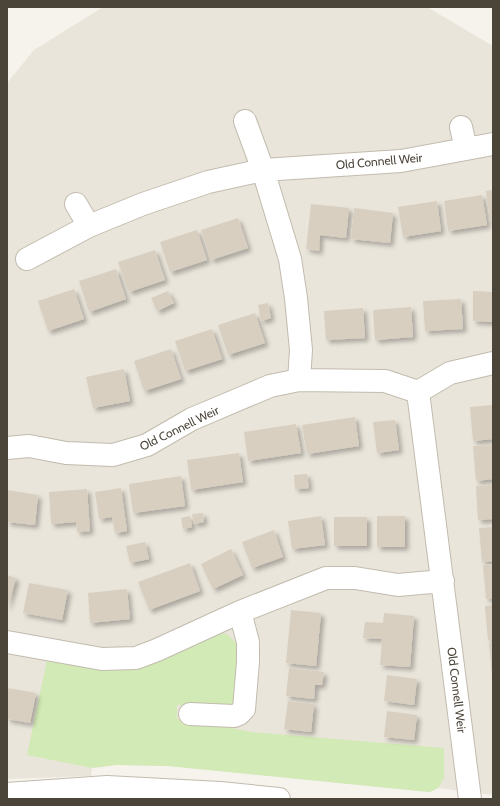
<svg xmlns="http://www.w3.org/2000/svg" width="500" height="806" font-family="Cabin,sans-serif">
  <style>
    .residential { fill: #eae5da }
    .green { fill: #d2eab5 }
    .building { fill: #d8cfc1; filter: url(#shadow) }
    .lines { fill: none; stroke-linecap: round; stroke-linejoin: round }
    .minor-casing { stroke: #c2bbae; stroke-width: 24 }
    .minor { stroke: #fff; stroke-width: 22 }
    .labels { text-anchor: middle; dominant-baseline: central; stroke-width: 3; stroke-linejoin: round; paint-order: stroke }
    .street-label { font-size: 12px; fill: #4b4439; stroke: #fff }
  </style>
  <defs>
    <filter id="shadow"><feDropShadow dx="3.5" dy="3.5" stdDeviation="2" flood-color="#0004"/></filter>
  </defs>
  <rect width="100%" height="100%" fill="#f6f3ec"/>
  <path class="residential" d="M 103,7 L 427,7 L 493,46 L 493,795 L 438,788 L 430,792 L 419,791 L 168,766 L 116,765 L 92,768 L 91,776 L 7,779 L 7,83 L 34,50 Z"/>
  <path class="green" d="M 216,631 L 228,635 L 237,644 L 237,701 L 233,706 L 223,708 L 177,705 L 177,719 L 216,721 L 215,725 L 252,732 L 444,748 L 444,778 L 438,788 L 430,792 L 419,791 L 168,766 L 116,765 L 92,768 L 27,755 L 47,660 L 101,668 Z"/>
  <path class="building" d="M 493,190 L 493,220 L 490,221 L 486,191 Z
    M 482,195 L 487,225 L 448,231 L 444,201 Z
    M 437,201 L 441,231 L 403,237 L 398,207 Z
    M 311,204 L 349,208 L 346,238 L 320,235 L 319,251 L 306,249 Z
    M 354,208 L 393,213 L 390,243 L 351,239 Z
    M 238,218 L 248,248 L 211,260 L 201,230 Z
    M 197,230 L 207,260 L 170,272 L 160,242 Z
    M 155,250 L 165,280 L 129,292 L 118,262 Z
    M 116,269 L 126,299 L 89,312 L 79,281 Z
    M 74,289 L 84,319 L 48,331 L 38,301 Z
    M 168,291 L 174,303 L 157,311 L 151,298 Z
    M 473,291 L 493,292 L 493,322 L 473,321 Z
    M 461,299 L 463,329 L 425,331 L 423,301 Z
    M 268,303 L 271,318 L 261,321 L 258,305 Z
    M 411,307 L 413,337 L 375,340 L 373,310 Z
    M 363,308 L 365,338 L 326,340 L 324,311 Z
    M 255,313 L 265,343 L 228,355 L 218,325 Z
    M 212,329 L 222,359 L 185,371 L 175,341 Z
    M 171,349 L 181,379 L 144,391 L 134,361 Z
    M 124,369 L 130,401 L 93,408 L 86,377 Z
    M 493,405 L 493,439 L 473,441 L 470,407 Z
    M 355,417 L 359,446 L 307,454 L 302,425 Z
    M 395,420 L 399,450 L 377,453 L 373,422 Z
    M 296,424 L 301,453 L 248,461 L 244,432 Z
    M 493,445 L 493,479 L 476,481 L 473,446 Z
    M 239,453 L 243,482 L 191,490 L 187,460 Z
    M 307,474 L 309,488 L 295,489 L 294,475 Z
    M 181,476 L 185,506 L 133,513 L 129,484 Z
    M 493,485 L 493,519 L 478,520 L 476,486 Z
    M 121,488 L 127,531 L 115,533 L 112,517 L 99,519 L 95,492 Z
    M 87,489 L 90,531 L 77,532 L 76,522 L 51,524 L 49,492 Z
    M 7,490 L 38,495 L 35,525 L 7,522 Z
    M 203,513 L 204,522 L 194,524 L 192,514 Z
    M 190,516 L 192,527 L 183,529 L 181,518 Z
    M 321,516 L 325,545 L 292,549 L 288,521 Z
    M 377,516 L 405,516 L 405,547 L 377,547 Z
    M 334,517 L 367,517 L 367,546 L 334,546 Z
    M 493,527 L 493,561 L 482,562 L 479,528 Z
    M 274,530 L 283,557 L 252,568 L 242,542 Z
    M 145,542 L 149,559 L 130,563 L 126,546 Z
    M 231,549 L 243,575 L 213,589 L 201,564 Z
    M 190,563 L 200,591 L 149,610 L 138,582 Z
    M 493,564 L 493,598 L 486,599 L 483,565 Z
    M 7,575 L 16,578 L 7,609 Z
    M 29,583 L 68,590 L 62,620 L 23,613 Z
    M 127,589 L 130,619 L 90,623 L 88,593 Z
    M 493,605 L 493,640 L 488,640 L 485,606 Z
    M 291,610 L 321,613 L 316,666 L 286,663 Z
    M 384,613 L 414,616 L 410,667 L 380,665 L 382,639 L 363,638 L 365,622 L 383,623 Z
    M 489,643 L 493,643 L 493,676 L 492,676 Z
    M 289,668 L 324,672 L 322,685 L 315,685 L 314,699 L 286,696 Z
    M 387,675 L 417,679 L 414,705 L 384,701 Z
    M 7,688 L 36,693 L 30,723 L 7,719 Z
    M 288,701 L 314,704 L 311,732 L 284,729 Z
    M 387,711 L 417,715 L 414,740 L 384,737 Z"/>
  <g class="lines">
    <defs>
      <path id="minor" d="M 245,121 L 263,170 L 290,259 L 296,298 L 301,350 L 299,380
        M 461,127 L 466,149
        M 76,204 L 89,226
        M 27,259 L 89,226 L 143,204 L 208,182 L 263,170 L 401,161 L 466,149 L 493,144
        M 418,392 L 470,799
        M 7,448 L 29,446 L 66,453 L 113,455 L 147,445 L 192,419 L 270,386 L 299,380 L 385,381 L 418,392 L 450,373 L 493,363
        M 7,642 L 102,659 L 136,658 L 157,650 L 240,612 L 326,578 L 355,578 L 398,585 L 443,581
        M 190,714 L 234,716 L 239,714 L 244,709 L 248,662 L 248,642 L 240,612
        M 7,794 L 107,787 L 220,793 L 279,799"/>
    </defs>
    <use href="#minor" class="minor-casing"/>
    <use href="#minor" class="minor"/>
  </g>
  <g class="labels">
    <g class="street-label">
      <text transform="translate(379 161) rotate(-5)">Old Connell Weir</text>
      <text transform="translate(179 428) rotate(-26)">Old Connell Weir</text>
      <text transform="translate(457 690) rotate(83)">Old Connell Weir</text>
    </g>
  </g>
  <rect width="500" height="806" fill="none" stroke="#4b4439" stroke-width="16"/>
</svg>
